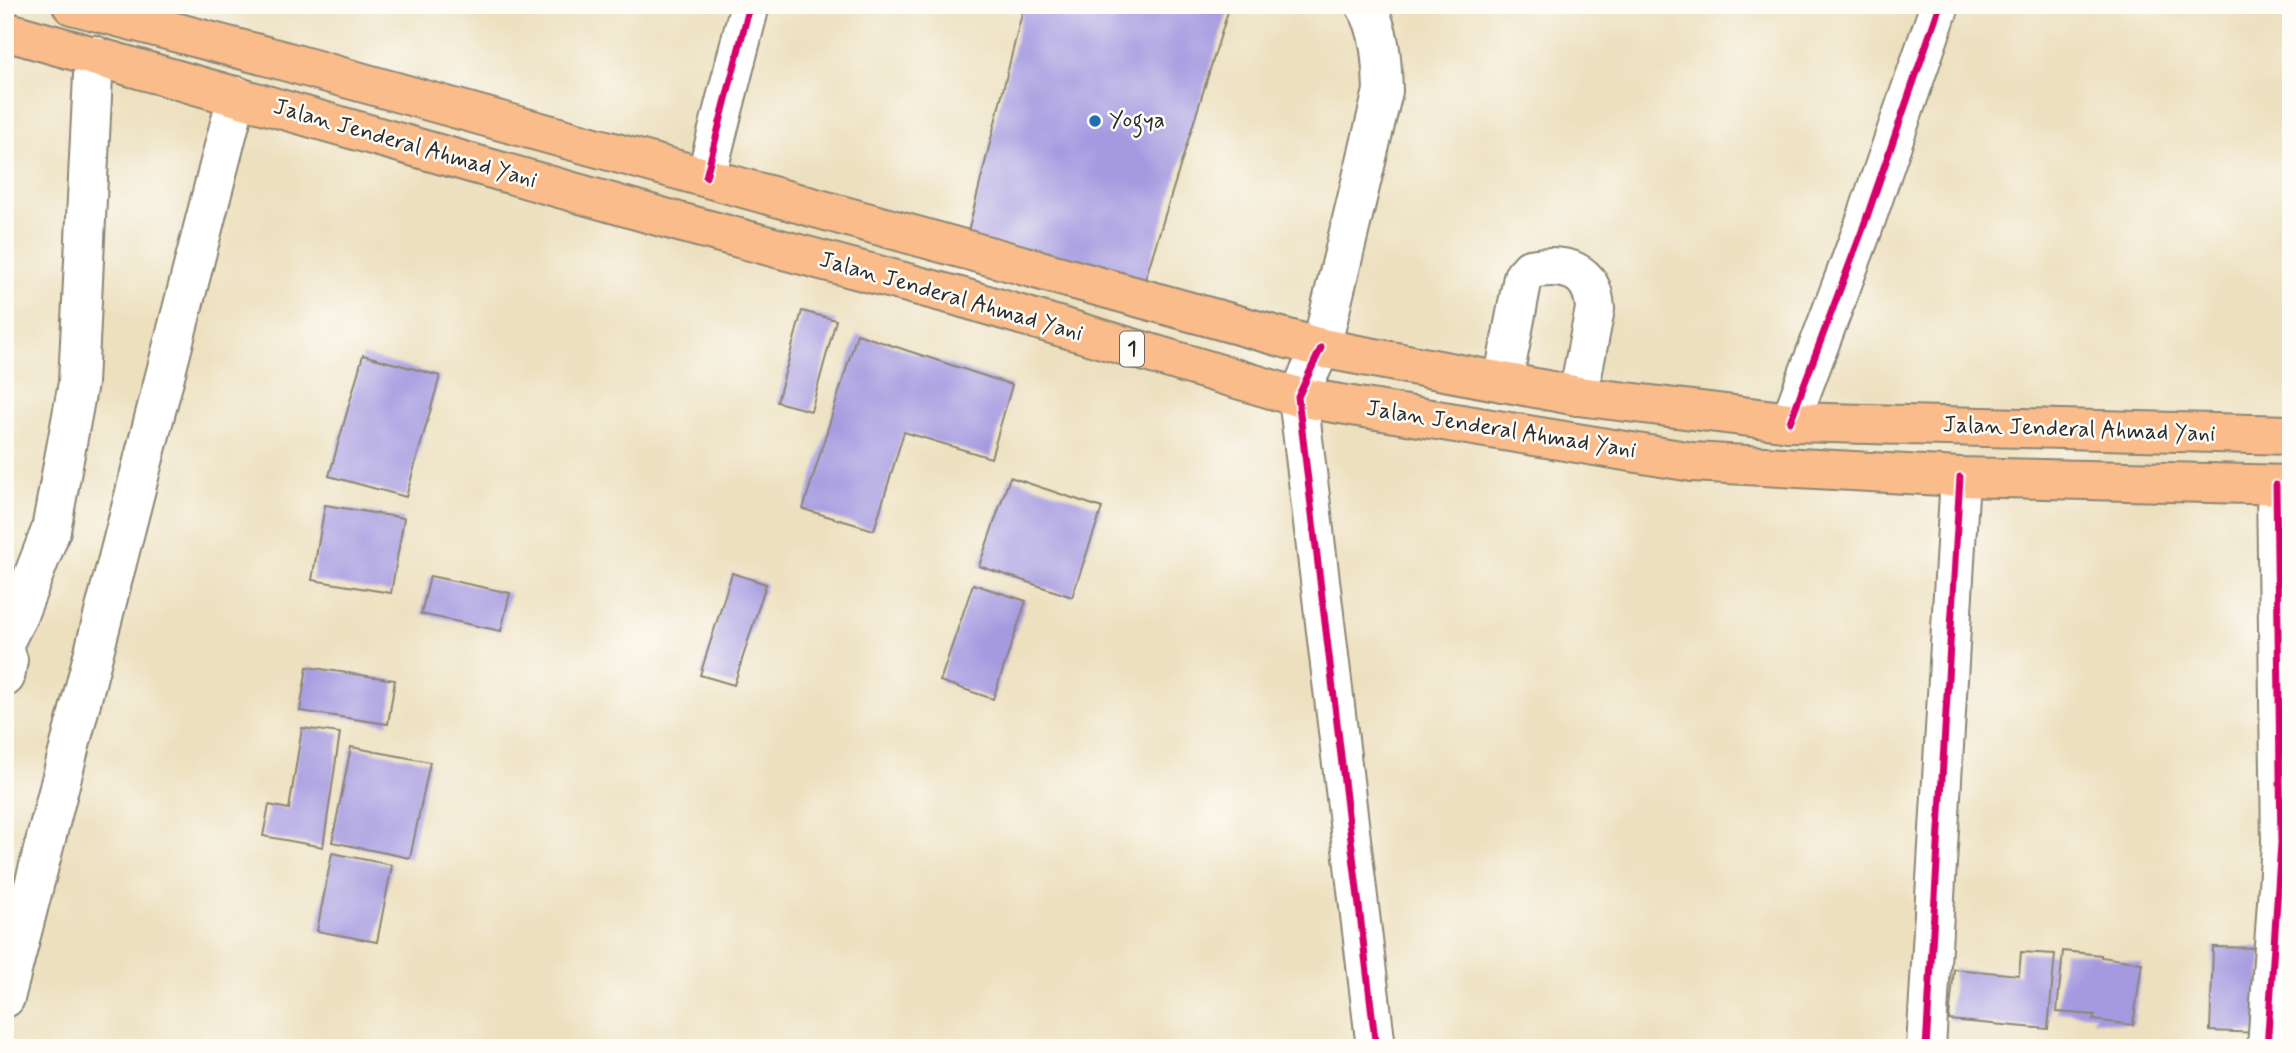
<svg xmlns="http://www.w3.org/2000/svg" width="2296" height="1053" font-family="Mynerve,sans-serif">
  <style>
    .building { fill: #a59ae0 }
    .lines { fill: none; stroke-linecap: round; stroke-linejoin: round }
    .minor-casing { stroke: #8c8675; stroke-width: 42 }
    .highway-casing { stroke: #8c8675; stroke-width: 42 }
    .minor { stroke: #fff; stroke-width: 38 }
    .highway { stroke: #f9bc8a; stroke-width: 38 }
    .cycleway-casing { stroke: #fdfcf7; stroke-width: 11 }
    .cycleway { stroke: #d6006c; stroke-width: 7 }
    .poi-dot { fill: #1f6fb2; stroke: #fdfcf7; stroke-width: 2.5 }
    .labels { text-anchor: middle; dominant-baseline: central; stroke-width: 5; stroke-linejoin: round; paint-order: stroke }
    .shield { fill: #fdfcf7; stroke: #6a6a68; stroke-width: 2 }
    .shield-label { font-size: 21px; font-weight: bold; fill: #2b2b2b }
    .poi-label { font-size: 23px; fill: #2b2b2b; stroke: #fdfcf7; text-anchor: start }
    .street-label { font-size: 23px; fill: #2b2b2b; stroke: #fdfcf7 }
  </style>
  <rect width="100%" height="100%" fill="#fdfcf7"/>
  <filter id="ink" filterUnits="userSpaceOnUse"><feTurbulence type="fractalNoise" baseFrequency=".0143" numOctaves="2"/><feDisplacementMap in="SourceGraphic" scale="14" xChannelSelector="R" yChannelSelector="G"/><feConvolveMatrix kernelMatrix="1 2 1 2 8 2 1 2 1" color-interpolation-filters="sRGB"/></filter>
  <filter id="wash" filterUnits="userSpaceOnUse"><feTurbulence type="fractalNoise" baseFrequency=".00686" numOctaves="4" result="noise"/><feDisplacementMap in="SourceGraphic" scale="28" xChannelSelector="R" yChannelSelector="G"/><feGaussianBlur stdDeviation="1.57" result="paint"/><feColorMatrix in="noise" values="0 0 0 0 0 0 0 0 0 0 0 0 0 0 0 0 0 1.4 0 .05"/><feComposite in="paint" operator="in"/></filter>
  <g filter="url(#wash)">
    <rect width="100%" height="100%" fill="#ede0bf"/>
    <g id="blocks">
      <path class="building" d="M 1024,5 L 1230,5 L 1143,286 L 967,236 Z
        M 802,311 L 836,320 L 811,411 L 777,402 Z
        M 857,334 L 1012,385 L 991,458 L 904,432 L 874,530 L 803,509 Z
        M 363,355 L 440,376 L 406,497 L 329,476 Z
        M 1010,477 L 1102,508 L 1072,597 L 979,566 Z
        M 325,505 L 404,518 L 391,593 L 312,580 Z
        M 732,573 L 766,584 L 734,685 L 700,675 Z
        M 430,576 L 510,593 L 501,631 L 421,614 Z
        M 973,584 L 1026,601 L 993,699 L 940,681 Z
        M 307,667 L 395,680 L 388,724 L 300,711 Z
        M 302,728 L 340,733 L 323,847 L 263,836 L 269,805 L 289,809 Z
        M 351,747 L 430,762 L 410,858 L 332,842 Z
        M 332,853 L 392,865 L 377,942 L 317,931 Z
        M 2213,947 L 2262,948 L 2260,1033 L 2210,1031 Z
        M 2063,951 L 2101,955 L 2101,957 L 2142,963 L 2133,1025 L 2093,1020 L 2095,1015 L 2057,1012 Z
        M 2021,952 L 2055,954 L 2048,1029 L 1949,1020 L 1954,969 L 2019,975 Z"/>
    </g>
  </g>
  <g filter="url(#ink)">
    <use href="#blocks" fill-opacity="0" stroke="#8c8675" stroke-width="2"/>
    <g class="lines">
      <defs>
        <path id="minor" d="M 1365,5 C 1381,29 1382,64 1383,91 L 1321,348 L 1298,397 L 1376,1048
          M 706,177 L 750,5
          M 1503,382 L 1523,277 L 1530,269 C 1565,263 1593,269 1595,309 L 1578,396
          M 1790,422 L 1862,231 L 1940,5
          M 5,641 L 18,615 L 51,530 L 78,383 L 94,55
          M 5,654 L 8,660 L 5,677
          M 5,998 L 237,96
          M 1926,1048 L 1960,477
          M 2267,1048 L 2281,843 L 2276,485"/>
        <path id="highway" d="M 72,5 L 270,57 L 1321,348 L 1578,396 L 1790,422 L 2291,435
          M 5,31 L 679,222 L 960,297 L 1298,397 L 1692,462 L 1960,477 L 2291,485"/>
      </defs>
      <use href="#minor" class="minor-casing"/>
      <use href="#highway" class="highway-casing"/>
      <use href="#minor" class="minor"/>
      <use href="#highway" class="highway"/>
      <defs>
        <path id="cycleway" d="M 706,177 L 750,5
          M 1321,348 L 1298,397 L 1376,1048
          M 1790,422 L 1862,231 L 1940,5
          M 1926,1048 L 1960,477
          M 2267,1048 L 2281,843 L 2276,485"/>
      </defs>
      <use href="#cycleway" class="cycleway-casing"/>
      <use href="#cycleway" class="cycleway"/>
    </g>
  </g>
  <circle class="poi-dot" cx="1095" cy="121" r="7"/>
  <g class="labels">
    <rect class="shield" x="1120" y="331.5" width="24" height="35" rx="5"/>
    <g class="shield-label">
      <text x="1132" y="349">1</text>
    </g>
    <g class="poi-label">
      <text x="1109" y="121">Yogya</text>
    </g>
    <g class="street-label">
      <text transform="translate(405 144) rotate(16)">Jalan Jenderal Ahmad Yani</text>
      <text transform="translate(951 297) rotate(16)">Jalan Jenderal Ahmad Yani</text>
      <text transform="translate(1501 430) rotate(9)">Jalan Jenderal Ahmad Yani</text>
      <text transform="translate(2079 430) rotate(2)">Jalan Jenderal Ahmad Yani</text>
    </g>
  </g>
  <rect width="2296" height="1053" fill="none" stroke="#fdfcf7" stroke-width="28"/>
</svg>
